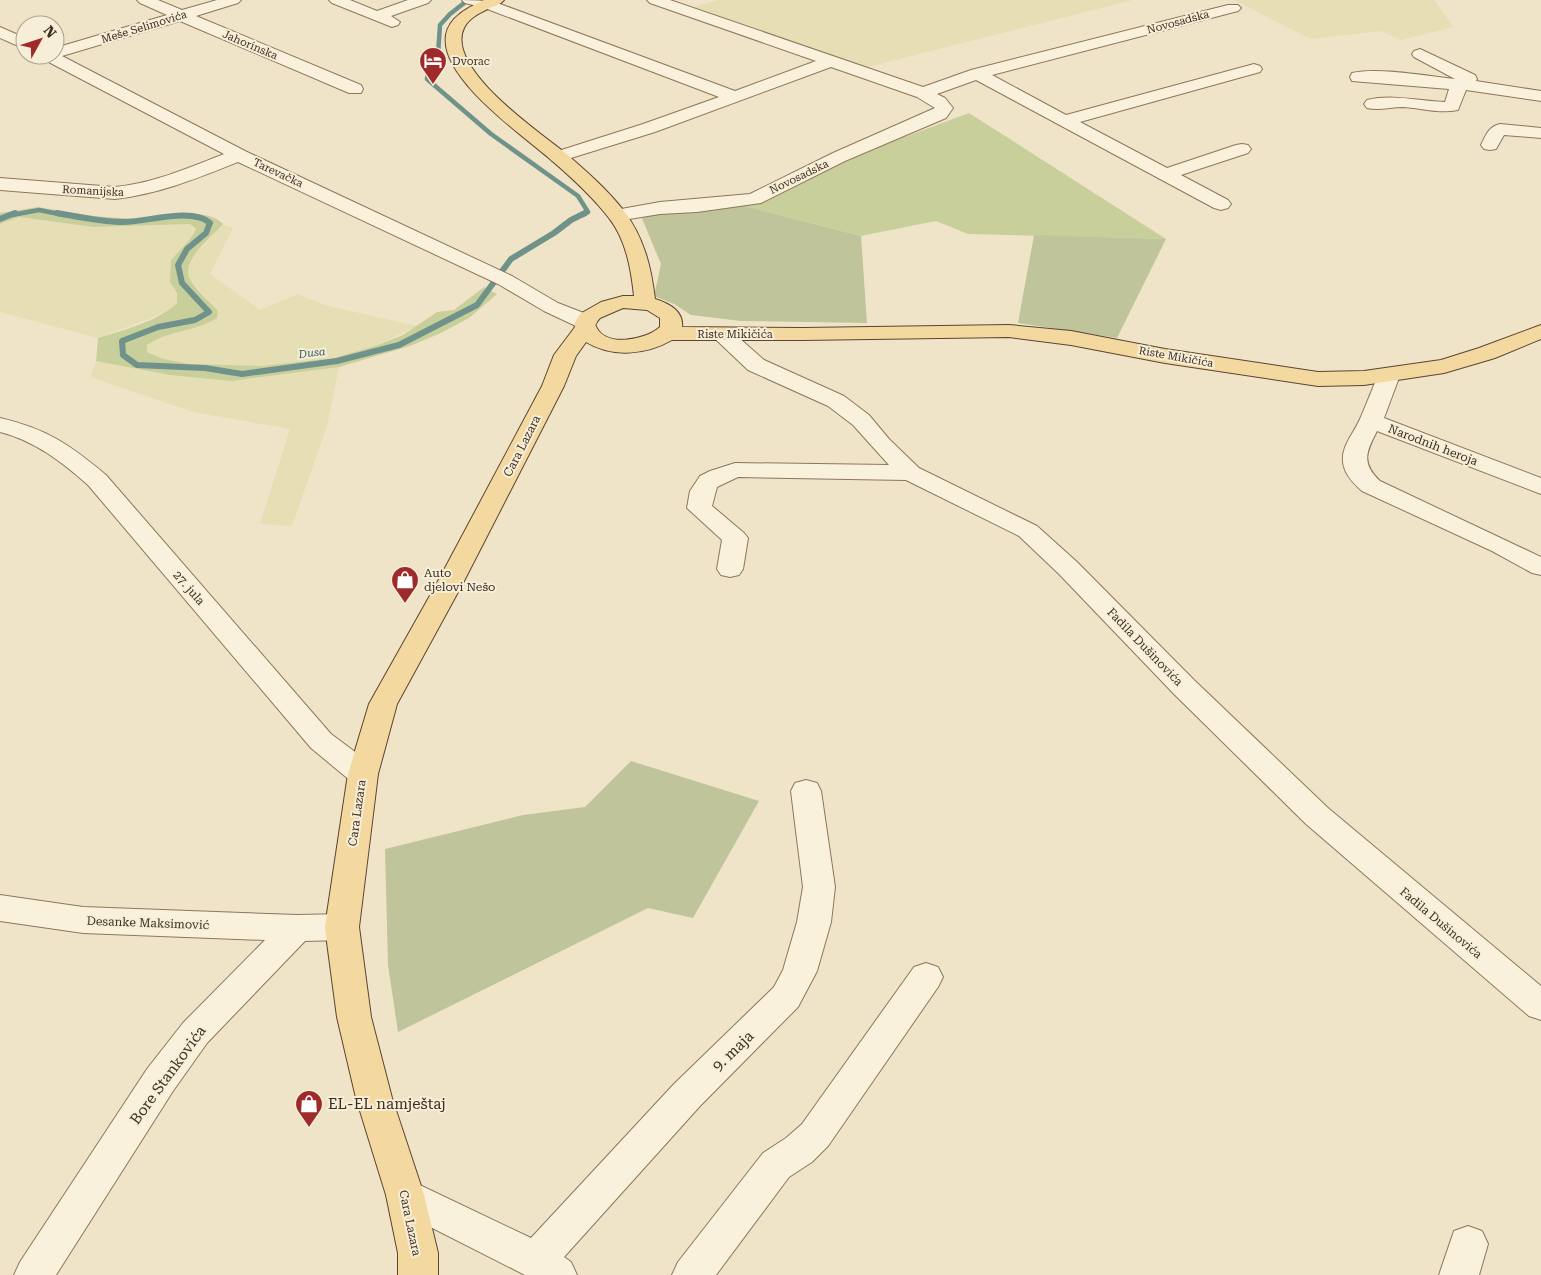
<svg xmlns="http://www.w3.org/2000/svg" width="1541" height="1275" font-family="'Roboto Serif',serif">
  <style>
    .farmland { fill: #e6deb5 }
    .green { fill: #c9cf9b }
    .cemetery { fill: #bfc49a }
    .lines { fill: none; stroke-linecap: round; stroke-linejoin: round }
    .stream-far1 { stroke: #6f938a; stroke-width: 4.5 }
    .stream { stroke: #6f938a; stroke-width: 6 }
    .minor-casing { stroke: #8d765c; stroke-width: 2 }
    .major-casing { stroke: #5b4430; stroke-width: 2 }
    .minor { fill: #faf1dc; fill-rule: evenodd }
    .major { fill: #f3d9a0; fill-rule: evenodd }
    .labels { text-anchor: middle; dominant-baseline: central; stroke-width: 4; stroke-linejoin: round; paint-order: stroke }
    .far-street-label { font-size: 11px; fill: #3d2e20; stroke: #f7eed8 }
    .far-poi-label { font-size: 11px; fill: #3d2e20; stroke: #f7eed8; text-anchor: start }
    .far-water-label { font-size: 11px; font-style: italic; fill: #2f5d5a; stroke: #f7eed8 }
    .street-label { font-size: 12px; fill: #3d2e20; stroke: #f7eed8 }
    .poi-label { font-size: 12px; fill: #3d2e20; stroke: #f7eed8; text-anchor: start }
    .near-street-label { font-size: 15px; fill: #3d2e20; stroke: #f7eed8 }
    .near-poi-label { font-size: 15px; fill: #3d2e20; stroke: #f7eed8; text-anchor: start }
  </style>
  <rect width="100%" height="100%" fill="#f0e4c8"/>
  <path class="farmland" d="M 718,0 L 1133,0 L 864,68 L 694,7 Z
    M 1234,0 L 1434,0 L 1454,27 L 1400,40 L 1381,31 L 1310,39 Z
    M 19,217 L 93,227 L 190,224 L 196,229 L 191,238 L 171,260 L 171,284 L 177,293 L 177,303 L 169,310 L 151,318 L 98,338 L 0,312 L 0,224 Z
    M 223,224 L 233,228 L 210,274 L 260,310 L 298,294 L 328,306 L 417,326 L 375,346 L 334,358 L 262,366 L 189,364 L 164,359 L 147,352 L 147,345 L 157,337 L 178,332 L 217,311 L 190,280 L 187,269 L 192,257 Z
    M 96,361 L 232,381 L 339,367 L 327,426 L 292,526 L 260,524 L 290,429 L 193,412 L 90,377 Z"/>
  <path class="green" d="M 969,113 L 1166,239 L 968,234 L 936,221 L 861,236 L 745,206 L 891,142 Z
    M 38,207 C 74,213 109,220 145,218 C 167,216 207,207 223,224 C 211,238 178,262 191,281 C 198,292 209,301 218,311 L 217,318 C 195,332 168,330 147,345 L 147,352 L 164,359 L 189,364 L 262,366 L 334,358 L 375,346 L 403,335 L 437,312 L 454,310 L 484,287 L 497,294 L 469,318 L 441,333 L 410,346 L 339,367 L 232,381 L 170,375 L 96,361 L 98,338 C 123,330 157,322 177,303 L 177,293 L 170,282 L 171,260 L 191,238 L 196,229 L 190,224 L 93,227 L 19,217 L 0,224 L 0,213 Z"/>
  <path class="cemetery" d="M 745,206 L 861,236 L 867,323 L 741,321 L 691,315 L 674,304 L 654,296 L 661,264 L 641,216 Z
    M 1034,235 L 1166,239 L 1117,338 L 1018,323 Z
    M 631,761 L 759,801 L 693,918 L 648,908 L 398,1032 L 388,965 L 385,849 L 523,815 L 585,807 Z"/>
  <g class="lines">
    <path class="stream-far1" d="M 468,0 L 450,14 L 440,25 L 438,55 L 428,71 L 427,79 L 491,134 L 578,196 L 588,212 L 583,215
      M 12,215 L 39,210 L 64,215"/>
    <path class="stream" d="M 57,213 C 79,217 101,222 123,222 C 147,222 192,207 210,223 L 206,233 L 187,249 L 178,265 L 182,283 L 209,312 L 195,320 L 158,327 L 122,341 L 123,355 L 137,365 L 205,368 L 242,374 L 337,361 L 399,345 L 477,305 L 511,259 L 554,233 L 571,220 L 585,213
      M 0,219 L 15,213"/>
    <defs>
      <path id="minor" d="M 137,0 L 158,0 L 182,10 L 217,0 L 241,0 L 238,3 L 196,16 L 361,85 L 363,89 L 361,93 L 349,93 L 180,21 L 62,56 L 245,151 L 512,276 L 558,303 L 594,317 L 597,322 L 594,327 L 586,328 L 578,327 L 544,311 L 498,284 L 238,162 C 198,178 159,194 115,199 L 0,190 L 0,178 L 115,187 C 154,183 188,168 224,154 L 41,58 L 39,55 L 55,55 L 55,48 L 167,15 L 140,3 Z
        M 329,0 L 350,0 L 377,11 L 408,0 L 431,0 L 428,3 L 391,16 L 400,22 L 398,25 L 392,27 L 332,3 Z
        M 462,0 L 492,1 L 735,91 L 816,61 L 650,3 L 647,0 L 670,0 L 923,87 L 971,70 L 1228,5 L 1238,5 L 1241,8 L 1238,11 L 992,75 L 1066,115 L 1254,64 L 1260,66 L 1262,69 L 1260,72 L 1080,122 L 1167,168 L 1236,145 L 1242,144 L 1248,145 L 1251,149 L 1248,153 L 1181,175 L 1228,200 L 1231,204 L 1228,208 L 1221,210 L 1214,208 L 976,80 L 937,94 L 945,98 L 953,108 L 946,118 L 845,161 L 761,203 L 697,212 L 660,214 L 617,221 L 610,219 L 607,215 L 610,211 L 660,202 L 750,194 L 833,153 L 935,108 L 917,97 L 831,67 L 655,132 L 558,162 L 552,161 L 549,157 L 552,153 L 643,124 L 719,97 L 482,7 L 465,3 Z
        M 0,27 L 25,38 L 25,49 L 0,38 Z
        M 1420,49 L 1475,75 L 1477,79 L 1476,81 L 1541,91 L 1541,101 L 1466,90 L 1458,110 C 1439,114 1422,108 1403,107 C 1391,107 1379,111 1367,108 L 1364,104 L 1367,100 C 1393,94 1418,101 1445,102 L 1449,89 L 1352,81 L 1350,77 L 1352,73 C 1379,67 1426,76 1455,79 L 1414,57 L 1412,54 L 1414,51 Z
        M 1500,124 L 1541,128 L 1541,138 L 1504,135 L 1496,149 L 1490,150 L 1484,149 L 1481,145 C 1486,135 1488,127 1500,124 Z
        M 721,328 L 729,329 L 764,360 L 844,396 L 869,415 L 889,439 L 919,468 L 1037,526 L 1077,562 L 1194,680 L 1328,808 L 1541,986 L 1541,1020 L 1529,1016 L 1306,824 L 1174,694 L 1059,574 L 1019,536 L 906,480 L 738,477 L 717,487 L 712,506 L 744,533 L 748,538 L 743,569 L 739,575 L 730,577 L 721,575 L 717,569 L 722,540 L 687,508 L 690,491 L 700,476 L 710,471 L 735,463 L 889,465 L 853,425 L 828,406 L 748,370 L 710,334 L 713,329 Z
        M 1389,368 L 1397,370 L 1400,375 L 1384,418 L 1541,478 L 1541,494 L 1377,431 C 1366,452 1361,463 1380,481 L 1541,557 L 1541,575 L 1532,573 L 1492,551 L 1362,491 C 1354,484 1344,474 1343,462 C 1341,446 1354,433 1360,419 C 1366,405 1372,390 1378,375 L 1381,370 Z
        M 0,418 C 47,429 69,444 106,475 L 331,734 L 374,766 L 378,774 L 374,782 L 363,785 L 352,782 L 311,748 L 88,485 C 62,462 35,441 0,432 Z
        M 806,780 L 817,783 L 821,791 L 835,887 L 831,922 L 817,971 L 798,1007 L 700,1106 L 564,1257 L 571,1262 L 577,1275 L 525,1275 L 391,1207 L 386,1195 L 391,1183 L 405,1178 L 531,1238 L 674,1084 L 774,987 L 783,970 L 797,922 L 803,887 L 791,791 L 795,783 Z
        M 0,895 L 83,907 L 297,915 L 342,914 L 354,918 L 359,927 L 354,936 L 342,940 L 305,941 L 207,1043 L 173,1091 L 56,1275 L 14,1275 L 20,1262 L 147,1069 L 183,1023 L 265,940 L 83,933 L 0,921 Z
        M 926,963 L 938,967 L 943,977 L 938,987 L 828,1146 L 812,1162 L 789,1177 L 716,1275 L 672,1275 L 678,1262 L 763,1153 L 786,1138 L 802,1124 L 914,967 Z
        M 1468,1226 L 1482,1231 L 1488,1244 L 1479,1275 L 1439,1275 L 1454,1231 Z"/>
      <path id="major" d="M 484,0 L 504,0 L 501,3 C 489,9 470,15 464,28 C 445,68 538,131 564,152 C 585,170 607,189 624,211 C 644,238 651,266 655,299 C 668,303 684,311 682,327 L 803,328 L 1009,325 L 1071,331 L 1165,349 L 1318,372 L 1364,371 L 1441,360 L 1479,348 L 1541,325 L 1541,339 L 1495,358 L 1444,373 L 1364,385 L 1318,386 L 1165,363 L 1071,345 L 1009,337 L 803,340 L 672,340 C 646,355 612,358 586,342 L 576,356 L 564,386 L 463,583 L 397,704 L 378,774 L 359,927 L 371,1017 L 392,1098 L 424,1195 L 438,1253 L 438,1275 L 398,1275 L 398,1253 L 386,1195 L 356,1098 L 337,1017 L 325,927 L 348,774 L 369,704 L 437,583 L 542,386 L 554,355 L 575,327 L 574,324 L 580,314 L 601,302 L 623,296 L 634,296 C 631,268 626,240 609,218 C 592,196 571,177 550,159 C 521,134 439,77 446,35 C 449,17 469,7 484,0 ZM 623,308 L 647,310 L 660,318 L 660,327 C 646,340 603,349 595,324 L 600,318 Z"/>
    </defs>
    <use href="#minor" class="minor-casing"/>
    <use href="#major" class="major-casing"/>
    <use href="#minor" class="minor"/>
    <use href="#major" class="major"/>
  </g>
  <defs>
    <symbol id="hotel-pin" viewBox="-11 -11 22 30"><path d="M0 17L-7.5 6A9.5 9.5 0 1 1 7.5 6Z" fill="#9e2a2b" stroke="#f7eed8"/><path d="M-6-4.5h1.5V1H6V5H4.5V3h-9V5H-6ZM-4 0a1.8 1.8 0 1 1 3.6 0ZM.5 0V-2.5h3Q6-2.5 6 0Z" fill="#fff"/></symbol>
    <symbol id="shop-pin" viewBox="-11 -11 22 30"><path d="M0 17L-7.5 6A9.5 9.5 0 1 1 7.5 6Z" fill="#9e2a2b" stroke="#f7eed8"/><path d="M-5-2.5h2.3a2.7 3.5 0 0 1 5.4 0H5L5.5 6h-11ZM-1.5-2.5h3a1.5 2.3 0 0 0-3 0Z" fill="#fff"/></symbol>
  </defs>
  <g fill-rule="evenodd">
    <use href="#hotel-pin" x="417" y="45" width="32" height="43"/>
    <use href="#shop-pin" x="389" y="564" width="32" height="43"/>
    <use href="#shop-pin" x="293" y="1088" width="32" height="43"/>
  </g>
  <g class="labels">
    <g class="far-street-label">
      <text transform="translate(1178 22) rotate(-15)">Novosadska</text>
      <text transform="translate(144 27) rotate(-17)">Meše Selimovića</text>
      <text transform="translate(250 45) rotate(23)">Jahorinska</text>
      <text transform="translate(278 173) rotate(25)">Tarevačka</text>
      <text transform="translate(799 177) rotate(-26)">Novosadska</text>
      <text transform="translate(93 191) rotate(3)">Romanijska</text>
      <text x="735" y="334">Riste Mikičića</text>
      <text transform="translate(1176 357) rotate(10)">Riste Mikičića</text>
    </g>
    <g class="far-poi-label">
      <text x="452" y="61">Dvorac</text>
    </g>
    <g class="far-water-label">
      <text transform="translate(312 353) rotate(-7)">Dusa</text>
    </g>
    <g class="street-label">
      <text transform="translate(1433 445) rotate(21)">Narodnih heroja</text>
      <text transform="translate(522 446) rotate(-63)">Cara Lazara</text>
      <text transform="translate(189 588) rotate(49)">27. jula</text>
      <text transform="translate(1145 647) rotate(46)">Fadila Dušinovića</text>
      <text transform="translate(357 813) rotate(-82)">Cara Lazara</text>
      <text transform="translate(148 923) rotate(2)">Desanke Maksimović</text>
      <text transform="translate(1441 923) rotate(40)">Fadila Dušinovića</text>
      <text transform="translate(410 1223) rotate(78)">Cara Lazara</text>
    </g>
    <g class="poi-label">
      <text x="424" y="573">Auto<tspan x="424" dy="14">djelovi Nešo</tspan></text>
    </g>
    <g class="near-street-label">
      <text transform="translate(733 1051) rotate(-44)">9. maja</text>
      <text transform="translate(168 1075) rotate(-54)">Bore Stankovića</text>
    </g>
    <g class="near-poi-label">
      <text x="328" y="1104">EL-EL namještaj</text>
    </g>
  </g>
  <g transform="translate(40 40) rotate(50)"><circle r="24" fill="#f7eed8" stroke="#ada18e"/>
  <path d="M0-4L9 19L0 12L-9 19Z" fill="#9e2a2b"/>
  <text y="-8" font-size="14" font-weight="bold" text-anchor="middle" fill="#3d2e20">N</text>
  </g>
</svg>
